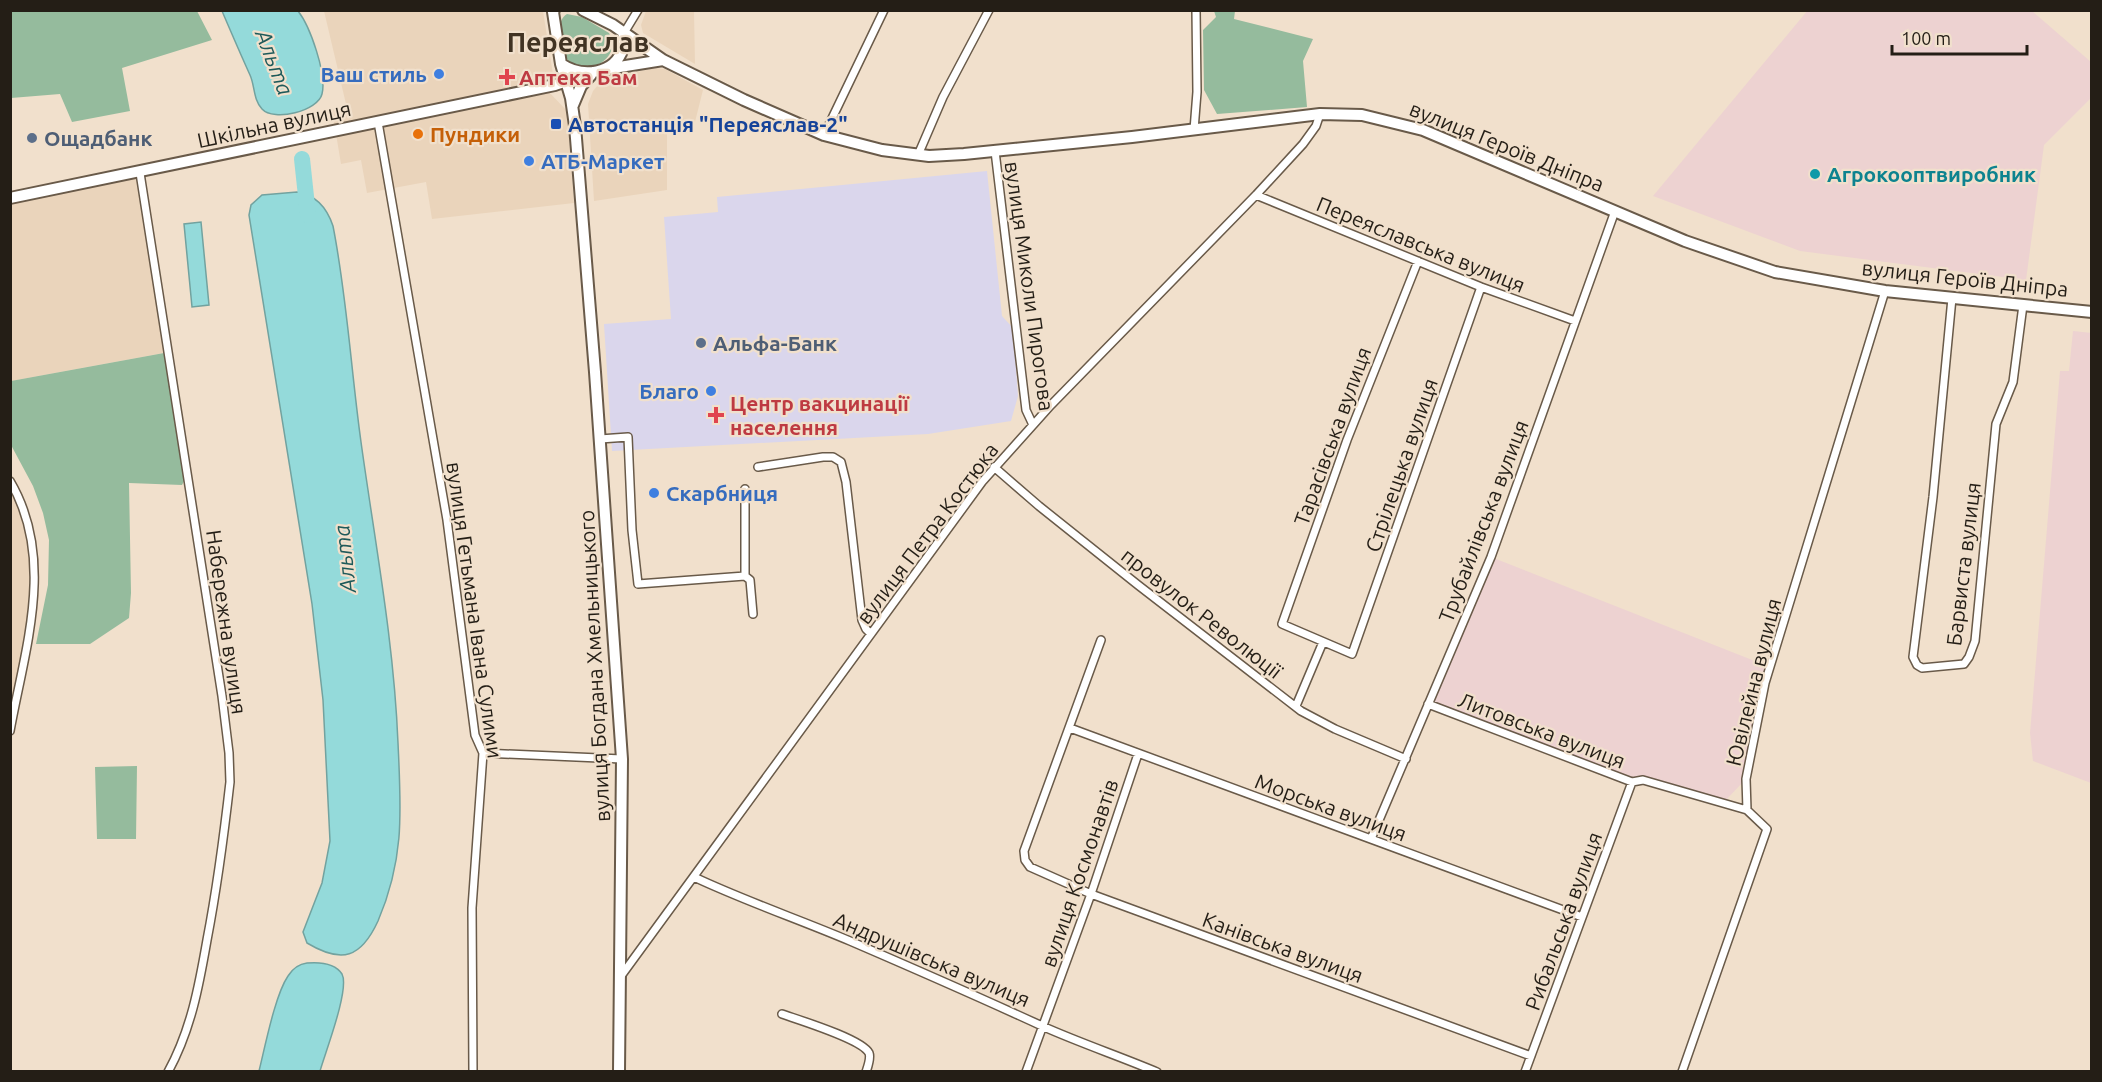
<svg xmlns="http://www.w3.org/2000/svg" width="2102" height="1082" font-family="Ubuntu,sans-serif">
  <style>
    .built { fill: #ead4bb }
    .industrial { fill: #edd2d1 }
    .medical { fill: #dad6ec }
    .green { fill: #95bb9d }
    .water { fill: #94dada; stroke: #72a29f; stroke-width: 1.5 }
    .lines { fill: none; stroke-linecap: round; stroke-linejoin: round }
    .river { stroke: #94dada; stroke-width: 16 }
    .minor-casing { stroke: #695a49; stroke-width: 10 }
    .secondary-casing { stroke: #695a49; stroke-width: 14 }
    .minor { stroke: #fff; stroke-width: 7 }
    .secondary { stroke: #fff; stroke-width: 10 }
    .shop-dot { fill: #3f7fe0; stroke: #f1e0cc; stroke-width: 2 }
    .health-dot { fill: #e0444e; stroke: #f1e0cc; stroke-width: 2 }
    .transit-dot { fill: #1a4fb4; stroke: #f1e0cc; stroke-width: 2 }
    .food-dot { fill: #e8710a; stroke: #f1e0cc; stroke-width: 2 }
    .service-dot { fill: #5c6f8a; stroke: #f1e0cc; stroke-width: 2 }
    .culture-dot { fill: #0f9aa8; stroke: #f1e0cc; stroke-width: 2 }
    .labels { text-anchor: middle; dominant-baseline: central; stroke-width: 4.5; stroke-linejoin: round; paint-order: stroke }
    .shop-label { font-size: 21px; font-weight: bold; fill: #366cbe; stroke: #f1e0cc; text-anchor: end }
    .health-label { font-size: 21px; font-weight: bold; fill: #be3a42; stroke: #f1e0cc; text-anchor: start }
    .street-label { font-size: 21px; fill: #241e16; stroke: #f1e0cc }
    .transit-label { font-size: 21px; font-weight: bold; fill: #164399; stroke: #f1e0cc; text-anchor: start }
    .food-label { font-size: 21px; font-weight: bold; fill: #c56008; stroke: #f1e0cc; text-anchor: start }
    .service-label { font-size: 21px; font-weight: bold; fill: #4e5e75; stroke: #f1e0cc; text-anchor: start }
    .culture-label { font-size: 21px; font-weight: bold; fill: #0d838f; stroke: #f1e0cc; text-anchor: start }
    .water-label { font-size: 22px; font-style: italic; fill: #1e5a5a; stroke: #f1e0cc }
    .district-label { font-size: 27px; font-weight: bold; fill: #413323; stroke: #f1e0cc }
  </style>
  <rect width="100%" height="100%" fill="#f1e0cc"/>
  <path class="built" d="M 324,11 L 543,11 L 553,74 L 544,83 L 426,114 L 549,92 L 567,111 L 574,203 L 432,219 L 426,182 L 367,193 L 361,160 L 341,164 L 332,110 L 346,104 Z
    M 646,11 L 694,11 L 695,64 L 643,33 L 641,25 Z
    M 655,68 L 665,69 L 703,90 L 695,122 L 667,121 L 667,190 L 594,201 L 588,104 L 593,91 L 603,79 Z
    M 140,173 L 169,352 L 11,381 L 11,198 Z
    M 11,481 L 27,519 L 35,585 L 11,731 Z"/>
  <path class="industrial" d="M 1808,10 L 2032,11 L 2091,62 L 2091,98 L 2044,145 L 2026,280 L 1800,251 L 1653,196 Z
    M 2073,331 L 2092,333 L 2091,783 L 2033,761 L 2030,733 L 2060,371 L 2069,371 Z
    M 1491,557 L 1770,667 L 1746,779 L 1723,803 L 1643,780 L 1632,782 L 1428,704 Z"/>
  <path class="medical" d="M 987,171 L 1002,316 L 1013,328 L 1018,396 L 1011,421 L 928,434 L 612,451 L 604,324 L 671,319 L 664,217 L 718,212 L 717,197 Z"/>
  <path class="green" d="M 11,10 L 197,11 L 212,40 L 122,68 L 130,111 L 72,122 L 60,94 L 11,98 Z
    M 1214,11 L 1235,11 L 1234,19 L 1313,39 L 1303,61 L 1307,107 L 1217,114 L 1204,90 L 1203,30 L 1216,17 Z
    M 567,14 L 582,17 L 609,33 C 624,58 585,79 569,62 C 564,55 563,43 561,35 C 560,27 559,19 567,14 Z
    M 164,353 L 185,479 L 182,485 L 129,483 L 131,593 L 129,618 L 90,644 L 36,644 L 48,585 L 49,540 L 43,513 L 33,486 L 11,445 L 11,381 Z
    M 137,766 L 136,839 L 97,839 L 95,767 Z"/>
  <path class="water" d="M 222,11 L 298,11 C 310,26 327,74 322,94 C 318,111 274,122 262,109 C 253,99 255,86 250,75 C 240,53 231,32 222,11 Z
    M 297,192 C 317,195 327,208 333,226 C 347,297 351,370 361,442 C 375,543 394,642 398,743 C 401,810 405,858 378,921 C 361,958 342,964 307,943 L 303,932 L 322,883 L 330,841 L 323,700 L 312,604 L 249,215 L 251,205 L 262,195 Z
    M 201,222 L 209,305 L 192,307 L 184,224 Z
    M 307,963 C 319,962 335,963 342,974 C 350,989 325,1053 320,1071 L 259,1071 C 265,1047 275,995 288,976 C 293,968 299,964 307,963 Z"/>
  <g class="lines">
    <path class="river" d="M 302,159 L 308,215"/>
    <defs>
      <path id="minor" d="M 624,33 L 638,10
        M 378,122 L 447,520 L 475,735 L 483,753 L 472,908 L 473,1072
        M 1194,130 L 1197,92 L 1196,10
        M 824,135 L 884,10
        M 995,151 L 1026,410 L 1033,425
        M 918,155 L 943,97 L 989,10
        M 140,173 L 222,696 L 229,753 L 230,782 C 224,835 217,888 207,940 C 199,986 191,1030 168,1072
        M 1256,195 L 1481,287 L 1575,321
        M 1418,261 L 1347,440 L 1282,624 L 1352,654 L 1481,287
        M 1952,298 L 1933,497 L 1913,657 L 1917,665 L 1922,668 L 1964,664 L 1969,657 L 1975,641 L 1996,424 L 2013,382 L 2023,305
        M 600,439 L 628,437 L 632,530 L 638,584 L 745,576
        M 758,467 L 823,457 L 833,457 L 841,462 L 846,482 L 862,620 L 866,629 L 871,634
        M 994,467 L 1039,506 L 1138,585 L 1301,711 L 1335,729 L 1406,759
        M 10,481 C 56,559 25,648 10,731
        M 745,489 L 745,576 L 750,580 L 753,614
        M 1101,640 L 1024,851 L 1025,860 L 1030,867 L 1091,894 L 1531,1056
        M 1428,704 L 1632,782 L 1643,780 L 1747,810
        M 1296,706 L 1323,642
        M 1070,728 L 1582,917
        M 483,753 L 622,759
        M 1371,839 L 1491,557 L 1615,211
        M 694,877 C 745,901 798,919 850,941 C 915,969 979,997 1042,1026 C 1080,1043 1119,1056 1157,1072
        M 621,976 L 982,482 L 1051,405 L 1256,195 L 1303,144 L 1316,126 L 1320,114
        M 782,1014 C 799,1020 862,1039 869,1053 C 871,1058 868,1066 866,1072
        M 1026,1072 L 1091,894 L 1138,754
        M 1525,1072 L 1632,782
        M 1682,1072 L 1767,829 L 1747,810 L 1746,779 L 1765,683 L 1885,291"/>
      <path id="secondary" d="M 554,10 L 553,12 L 561,64 C 582,78 615,75 623,48 C 624,43 624,38 624,33
        M 583,10 L 613,25 L 663,60 L 744,100 L 824,135 L 882,150 L 929,156 L 964,154 L 1132,137 L 1320,114 L 1362,115 L 1423,130 L 1685,241 L 1775,272 L 1885,291 L 2092,312
        M 561,64 L 571,98 L 575,126 L 595,372 L 622,759 L 619,1072
        M 607,69 L 663,60
        M 573,105 L 581,86 L 591,75
        M 10,198 L 555,85 L 593,72"/>
    </defs>
    <use href="#minor" class="minor-casing"/>
    <use href="#secondary" class="secondary-casing"/>
    <use href="#minor" class="minor"/>
    <use href="#secondary" class="secondary"/>
  </g>
  <g class="shop-dot">
    <circle cx="439" cy="74" r="6"/>
    <circle cx="529" cy="161" r="6"/>
    <circle cx="711" cy="391" r="6"/>
    <circle cx="654" cy="493" r="6"/>
  </g>
  <g class="health-dot">
    <path d="M504 68h6v6h6v6h-6v6h-6v-6h-6v-6h6z"/>
    <path d="M713 406h6v6h6v6h-6v6h-6v-6h-6v-6h6z"/>
  </g>
  <rect class="transit-dot" x="550" y="118" width="12" height="12" rx="3"/>
  <circle class="food-dot" cx="418" cy="134" r="6"/>
  <g class="service-dot">
    <circle cx="32" cy="138" r="6"/>
    <circle cx="701" cy="343" r="6"/>
  </g>
  <circle class="culture-dot" cx="1815" cy="174" r="6"/>
  <g class="labels">
    <g class="shop-label">
      <text x="427" y="74">Ваш стиль</text>
      <text x="541" y="161" text-anchor="start">АТБ-Маркет</text>
      <text x="699" y="391">Благо</text>
      <text x="666" y="493" text-anchor="start">Скарбниця</text>
    </g>
    <g class="health-label">
      <text x="519" y="77">Аптека Бам</text>
      <text x="730" y="403">Центр вакцинації<tspan x="730" dy="24">населення</tspan></text>
    </g>
    <g class="street-label">
      <text transform="translate(274 124) rotate(-12)">Шкільна вулиця</text>
      <text transform="translate(1507 146) rotate(22)">вулиця Героїв Дніпра</text>
      <text transform="translate(1421 244) rotate(22)">Переяславська вулиця</text>
      <text transform="translate(1965 278) rotate(6)">вулиця Героїв Дніпра</text>
      <text transform="translate(1030 286) rotate(82)">вулиця Миколи Пирогова</text>
      <text transform="translate(1332 436) rotate(-70)">Тарасівська вулиця</text>
      <text transform="translate(1401 465) rotate(-71)">Стрілецька вулиця</text>
      <text transform="translate(1483 521) rotate(-69)">Трубайлівська вулиця</text>
      <text transform="translate(927 533) rotate(-53)">вулиця Петра Костюка</text>
      <text transform="translate(1963 564) rotate(-83)">Барвиста вулиця</text>
      <text transform="translate(475 610) rotate(82)">вулиця Гетьмана Івана Сулими</text>
      <text transform="translate(1202 613) rotate(38)">провулок Революції</text>
      <text transform="translate(227 622) rotate(82)">Набережна вулиця</text>
      <text transform="translate(594 666) rotate(-93)">вулиця Богдана Хмельницького</text>
      <text transform="translate(1753 682) rotate(-76)">Ювілейна вулиця</text>
      <text transform="translate(1542 730) rotate(21)">Литовська вулиця</text>
      <text transform="translate(1331 807) rotate(20)">Морська вулиця</text>
      <text transform="translate(1079 873) rotate(-71)">вулиця Космонавтів</text>
      <text transform="translate(1563 921) rotate(-70)">Рибальська вулиця</text>
      <text transform="translate(1283 947) rotate(20)">Канівська вулиця</text>
      <text transform="translate(932 959) rotate(23)">Андрушівська вулиця</text>
    </g>
    <g class="transit-label">
      <text x="568" y="124">Автостанція "Переяслав-2"</text>
    </g>
    <g class="food-label">
      <text x="430" y="134">Пундики</text>
    </g>
    <g class="service-label">
      <text x="44" y="138">Ощадбанк</text>
      <text x="713" y="343">Альфа-Банк</text>
    </g>
    <g class="culture-label">
      <text x="1827" y="174">Агрокооптвиробник</text>
    </g>
    <g class="water-label">
      <text transform="translate(275 62) rotate(69)">Альта</text>
      <text transform="translate(344 559) rotate(-96)">Альта</text>
    </g>
    <g class="district-label">
      <text x="578" y="42">Переяслав</text>
    </g>
  </g>
  <rect width="2102" height="1082" fill="none" stroke="#241e16" stroke-width="24"/>
  <path d="M1892 45v9h135v-9" fill="none" stroke="#241e16" stroke-width="3"/>
  <text x="1901" y="45" font-size="18" fill="#241e16" stroke="#f1e0cc" stroke-width="4.5" paint-order="stroke">100 m</text>
</svg>
